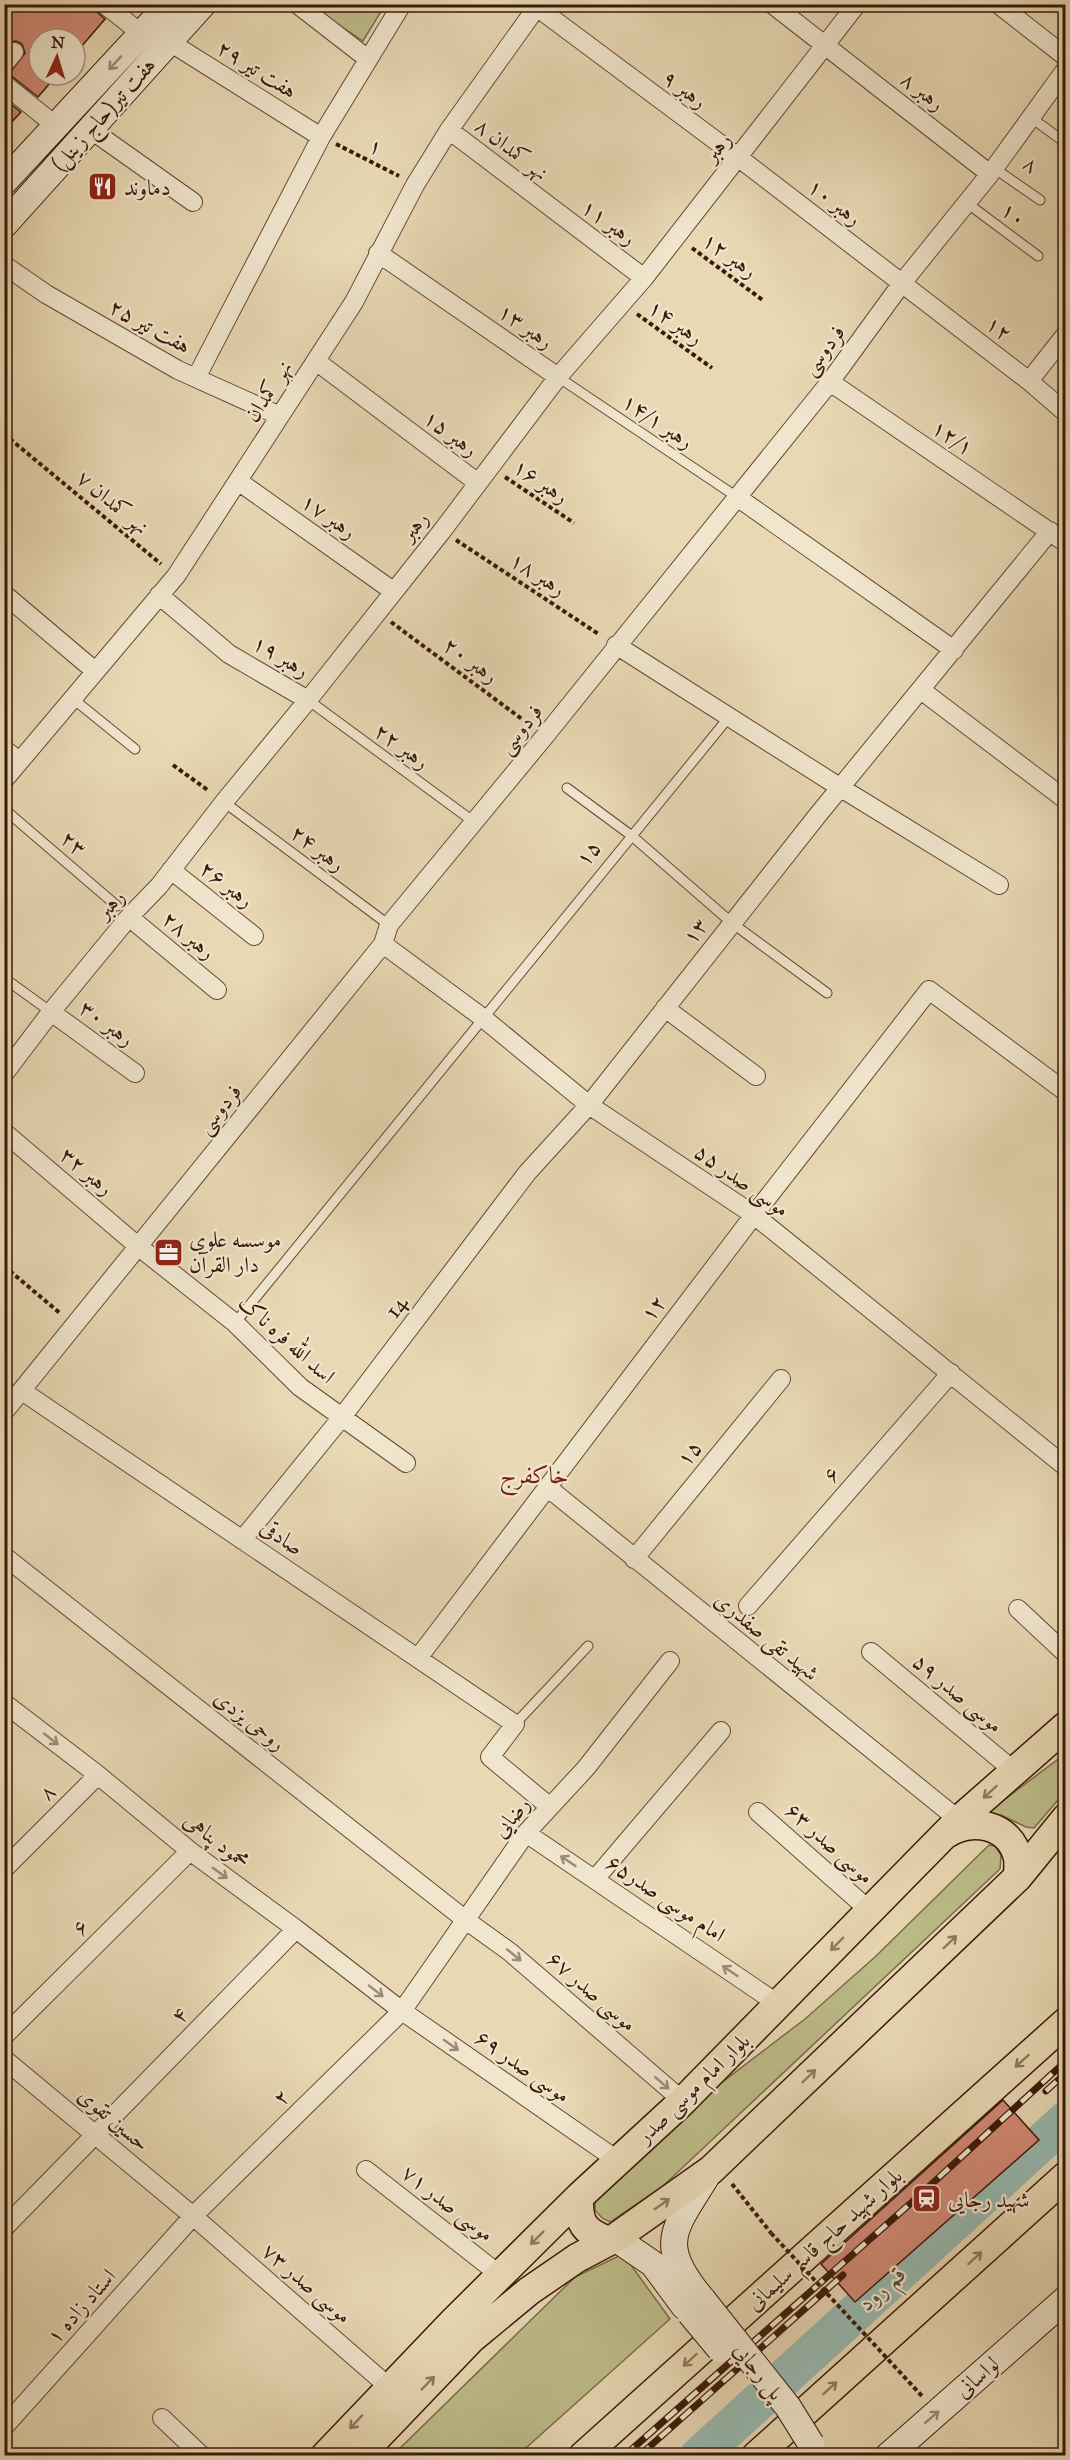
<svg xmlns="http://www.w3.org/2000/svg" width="1070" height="2460" font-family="'IM FELL Great Primer',Amiri,serif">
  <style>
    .green { fill: #bdbc88; stroke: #7c6a48; stroke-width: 1.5 }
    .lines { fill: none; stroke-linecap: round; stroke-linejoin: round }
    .river { stroke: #97b9b0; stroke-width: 38 }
    .building { fill: #d28a76; stroke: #3a1909; stroke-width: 1.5 }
    .lane-casing { stroke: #664934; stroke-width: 11 }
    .street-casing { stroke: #664934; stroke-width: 20 }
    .secondary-casing { stroke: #3a1909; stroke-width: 28 }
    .primary-casing { stroke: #3a1909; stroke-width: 31 }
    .path { stroke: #3a1909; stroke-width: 4; stroke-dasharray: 4.5 3; stroke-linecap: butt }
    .lane { stroke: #f0e6ce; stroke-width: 9 }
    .street { stroke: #f0e6ce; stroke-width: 18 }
    .secondary { stroke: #f0e6ce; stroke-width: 26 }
    .primary { stroke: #e8d8b4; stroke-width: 28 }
    .rail-casing { stroke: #3a1909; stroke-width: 7 }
    .rail { stroke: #f0e6ce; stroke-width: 4.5; stroke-dasharray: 14; stroke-linecap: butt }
    .secondary-bridge-casing { stroke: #3a1909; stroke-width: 28; stroke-linecap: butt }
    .path-bridge { stroke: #3a1909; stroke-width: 4; stroke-dasharray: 4.5 3; stroke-linecap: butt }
    .secondary-bridge { stroke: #f0e6ce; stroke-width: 26 }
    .oneway { stroke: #9e8a75 }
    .oneway2 { stroke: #91785e }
    .labels { text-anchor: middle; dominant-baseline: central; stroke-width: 4.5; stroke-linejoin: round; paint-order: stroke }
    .street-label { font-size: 22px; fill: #3a1909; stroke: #f0e6ce }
    .poi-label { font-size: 22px; fill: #3a1909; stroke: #f0e6ce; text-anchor: start }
    .neighbourhood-label { font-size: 24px; fill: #7a1f14; stroke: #f0e6ce }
    .water-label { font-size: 24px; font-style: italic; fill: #56493b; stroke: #f0e6ce }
  </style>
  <rect width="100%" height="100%" fill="#e8d8b4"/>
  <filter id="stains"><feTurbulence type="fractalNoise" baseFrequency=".00333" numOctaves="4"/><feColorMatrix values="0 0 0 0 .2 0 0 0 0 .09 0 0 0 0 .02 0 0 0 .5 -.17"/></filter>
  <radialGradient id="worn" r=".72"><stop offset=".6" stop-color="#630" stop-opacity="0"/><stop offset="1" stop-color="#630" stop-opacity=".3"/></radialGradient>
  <path class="green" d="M 309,5 L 385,5 L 363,41 Z
    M 1065,1754 L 1065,1792 L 1034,1828 L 1026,1827 L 1001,1815 L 985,1814 Z
    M 989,1845 L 995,1846 L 1001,1855 L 1000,1869 L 663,2186 L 610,2222 L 602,2218 L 595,2210 L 595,2200 L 695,2103 L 805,2019 L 875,1957 Z
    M 623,2254 L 670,2319 L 518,2455 L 392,2456 L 575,2277 Z"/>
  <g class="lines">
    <path class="river" d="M 699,2456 L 1066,2120"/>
  </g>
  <path class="building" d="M 4,4 L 93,4 L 97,12 L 105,19 L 75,54 L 75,39 L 39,39 L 39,75 L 57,75 L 38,97 L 9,74 L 25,53 L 22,44 L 16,41 L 10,42 L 4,46 Z
    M 4,99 L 21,112 L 4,130 Z
    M 1003,2100 L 1039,2140 L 855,2302 L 821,2264 Z"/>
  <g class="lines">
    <defs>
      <path id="lane" d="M 1030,117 L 1066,143
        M 994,168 L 1040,200
        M 967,203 L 1038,256
        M 558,377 L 737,497
        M 72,698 L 135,749
        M 308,700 L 474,822
        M 567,788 L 632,836 L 732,923 L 827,993
        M 224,802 L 389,925
        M 4,809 L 117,906
        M 4,978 L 51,1012
        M 235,1323 L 729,717
        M 515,1724 L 588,1646"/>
      <path id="street" d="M 104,4 L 142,34
        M 297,4 L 368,59
        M 772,4 L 990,174
        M 998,4 L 1066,57
        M 538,8 L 739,158 L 1029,381 L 1066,413
        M 168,41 L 321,137
        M 4,64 L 14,52
        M 4,84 L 56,126
        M 90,129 L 193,202
        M 449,130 L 644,278
        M 378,253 L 558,377
        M 4,265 L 46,294 L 178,370 L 280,416
        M 316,361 L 478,483
        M 196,378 L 321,137 L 402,4
        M 1029,381 L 1066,334
        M 830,382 L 1066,543
        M 238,481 L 393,591
        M 737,497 L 954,650
        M 4,594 L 95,671
        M 159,595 L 229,654 L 308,700
        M 616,645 L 841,788 L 999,885
        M 921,690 L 1066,800
        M 4,749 L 19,761
        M 4,780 L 176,576 L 354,302 L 415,185 L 449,130 L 539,4
        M 171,870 L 254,936
        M 129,917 L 217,990
        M 383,944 L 483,1018 L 589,1105 L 754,1215 L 1066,1467
        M 665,1008 L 756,1076
        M 51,1012 L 135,1073
        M 4,1074 L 51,1012 L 129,917 L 159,886 L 224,802 L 308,700 L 442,531 L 558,377 L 644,278 L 857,4
        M 4,1132 L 139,1247 L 235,1323 L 300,1387 L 406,1463
        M 22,1391 L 515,1724 L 490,1757 L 550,1807
        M 4,1412 L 383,944 L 389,925 L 545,736 L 830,382 L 902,283 L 990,174 L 1066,69
        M 547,1487 L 959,1820
        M 242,1540 L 342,1417 L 527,1173 L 589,1105 L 817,816 L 1050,531
        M 4,1556 L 467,1921 L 510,1952 L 683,2101
        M 634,1559 L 781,1379
        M 748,1606 L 951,1373
        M 1018,1609 L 1066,1654
        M 871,1652 L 1013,1770
        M 418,1658 L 754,1215 L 929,990 L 1066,1092
        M 4,1703 L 98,1775 L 190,1851 L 296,1929 L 402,2011 L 617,2160
        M 758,1812 L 869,1910
        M 526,1833 L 778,2004
        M 4,1869 L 98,1775
        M 595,1879 L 721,1731
        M 4,2036 L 190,1851
        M 4,2059 L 193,2216 L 389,2387
        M 366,2170 L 500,2275
        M 4,2228 L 296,1929
        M 162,2418 L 202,2456
        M 4,2427 L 193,2216 L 402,2011 L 526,1833 L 586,1768 L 670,1661"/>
      <path id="secondary" d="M 4,182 L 169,4
        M 4,225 L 203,4
        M 615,2238 L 653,2264 L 684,2306
        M 703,2300 C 654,2242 675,2229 709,2172
        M 888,2456 L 1066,2299"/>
      <path id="primary" d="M 946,1834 C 972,1817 1010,1824 1018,1858 C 1019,1864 1018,1871 1018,1877
        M 579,2197 C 578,2224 584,2231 608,2241
        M 325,2456 L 454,2321 L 579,2197 L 683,2101 L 959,1820 L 1066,1726
        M 359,2456 L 471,2339 L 529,2291 L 577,2258 L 615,2238 L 711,2170 L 1018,1877 L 1066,1818
        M 583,2456 L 1066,2022
        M 756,2456 L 1066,2176"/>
    </defs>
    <use href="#lane" class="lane-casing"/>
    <use href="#street" class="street-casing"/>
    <use href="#secondary" class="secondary-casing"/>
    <use href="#primary" class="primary-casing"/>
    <path class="path" d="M 336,144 L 399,176
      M 692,248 L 764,301
      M 637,314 L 712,368
      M 4,434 L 161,564
      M 505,477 L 574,523
      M 456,540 L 600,635
      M 391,622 L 530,725
      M 173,765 L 209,791
      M 4,1266 L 61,1314
      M 732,2184 L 771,2233"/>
    <use href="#lane" class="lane"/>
    <use href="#street" class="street"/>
    <use href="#secondary" class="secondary"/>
    <use href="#primary" class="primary"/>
    <defs>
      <path id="rail" d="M 1046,2091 L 1066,2073
        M 624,2456 L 912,2202 L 1066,2061
        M 639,2456 L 843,2275"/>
    </defs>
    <use href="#rail" class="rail-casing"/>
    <use href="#rail" class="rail"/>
    <defs>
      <path id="secondary-bridge" d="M 703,2300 L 788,2407 L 811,2444
        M 690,2313 L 720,2349"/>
    </defs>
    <use href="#secondary-bridge" class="secondary-bridge-casing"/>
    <path class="path-bridge" d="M 771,2233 L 922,2396"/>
    <use href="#secondary-bridge" class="secondary-bridge"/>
  </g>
  <defs><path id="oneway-shaft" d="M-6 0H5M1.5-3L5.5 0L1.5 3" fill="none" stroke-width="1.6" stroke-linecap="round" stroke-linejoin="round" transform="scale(1.5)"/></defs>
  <g class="oneway">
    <use href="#oneway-shaft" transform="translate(115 63) rotate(133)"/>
    <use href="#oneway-shaft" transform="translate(51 1739) rotate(38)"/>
    <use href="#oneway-shaft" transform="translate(568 1861) rotate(-146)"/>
    <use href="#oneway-shaft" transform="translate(220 1873) rotate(36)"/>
    <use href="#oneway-shaft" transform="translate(514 1955) rotate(39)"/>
    <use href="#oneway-shaft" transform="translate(730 1971) rotate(-146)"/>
    <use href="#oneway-shaft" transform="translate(376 1991) rotate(38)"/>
    <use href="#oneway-shaft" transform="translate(451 2045) rotate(35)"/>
    <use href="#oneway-shaft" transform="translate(662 2083) rotate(41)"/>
    <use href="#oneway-shaft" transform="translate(932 2417) rotate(-41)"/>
  </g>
  <g class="oneway2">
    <use href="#oneway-shaft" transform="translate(990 1792) rotate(138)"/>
    <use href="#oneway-shaft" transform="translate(950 1942) rotate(-44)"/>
    <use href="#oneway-shaft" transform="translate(837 1944) rotate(134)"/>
    <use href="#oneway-shaft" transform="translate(1022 2061) rotate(138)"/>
    <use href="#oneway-shaft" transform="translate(809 2076) rotate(-44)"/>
    <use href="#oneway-shaft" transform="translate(662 2204) rotate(-35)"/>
    <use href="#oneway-shaft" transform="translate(537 2238) rotate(135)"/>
    <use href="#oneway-shaft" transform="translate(975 2258) rotate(-42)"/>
    <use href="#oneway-shaft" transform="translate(690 2360) rotate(138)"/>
    <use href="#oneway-shaft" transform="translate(428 2383) rotate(-45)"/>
    <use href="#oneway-shaft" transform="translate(830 2388) rotate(-42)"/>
    <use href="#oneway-shaft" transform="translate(356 2422) rotate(133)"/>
  </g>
  <defs>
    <symbol id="restaurant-square" viewBox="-11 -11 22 22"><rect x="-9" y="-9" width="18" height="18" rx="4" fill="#8f2418" stroke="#f0e6ce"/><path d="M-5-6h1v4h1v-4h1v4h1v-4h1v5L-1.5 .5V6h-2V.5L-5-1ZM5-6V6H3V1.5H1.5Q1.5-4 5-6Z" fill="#fff"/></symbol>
    <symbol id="office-square" viewBox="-11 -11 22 22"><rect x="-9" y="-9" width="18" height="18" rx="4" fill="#8f2418" stroke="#f0e6ce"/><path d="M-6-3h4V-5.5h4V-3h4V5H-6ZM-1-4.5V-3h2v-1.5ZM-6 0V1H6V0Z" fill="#fff"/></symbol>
    <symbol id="station-square" viewBox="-11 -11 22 22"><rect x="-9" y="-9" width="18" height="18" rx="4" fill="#8f2418" stroke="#f0e6ce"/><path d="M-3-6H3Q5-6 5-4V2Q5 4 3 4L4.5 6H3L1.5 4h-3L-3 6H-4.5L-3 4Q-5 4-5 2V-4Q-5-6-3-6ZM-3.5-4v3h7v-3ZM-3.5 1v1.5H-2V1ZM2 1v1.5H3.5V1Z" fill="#fff"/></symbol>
  </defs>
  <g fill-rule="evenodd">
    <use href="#restaurant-square" x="86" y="170" width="33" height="33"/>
    <use href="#office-square" x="152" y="1236" width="33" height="33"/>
    <use href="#station-square" x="910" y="2182" width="33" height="33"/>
  </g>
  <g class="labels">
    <g class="street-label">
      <text transform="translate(257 69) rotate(32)">هفت تیر ۲۹</text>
      <text transform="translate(685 89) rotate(36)">رهبر ۹</text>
      <text transform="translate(923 91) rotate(38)">رهبر ۸</text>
      <text transform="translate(103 114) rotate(-48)">هفت تیر(حاج زینل)</text>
      <text transform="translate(376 146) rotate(27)">۱</text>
      <text transform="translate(717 147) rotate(-52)">رهبر</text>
      <text transform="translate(512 149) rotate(38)">نهر کمدان ۸</text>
      <text transform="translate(1031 164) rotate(34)">۸</text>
      <text transform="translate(835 202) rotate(38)">رهبر ۱۰</text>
      <text transform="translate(1014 214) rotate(37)">۱۰</text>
      <text transform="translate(609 222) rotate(36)">رهبر ۱۱</text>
      <text transform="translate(730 255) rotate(36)">رهبر ۱۲</text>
      <text transform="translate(676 322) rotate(35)">رهبر ۱۴</text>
      <text transform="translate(150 326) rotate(29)">هفت تیر ۲۵</text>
      <text transform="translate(526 326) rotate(35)">رهبر ۱۳</text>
      <text transform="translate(999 328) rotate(38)">۱۲</text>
      <text transform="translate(823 350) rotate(-53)">فردوسی</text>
      <text transform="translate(268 391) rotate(-57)">نهر کمدان</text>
      <text transform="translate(658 421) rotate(34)">رهبر ۱۴/۱</text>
      <text transform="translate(451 433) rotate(37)">رهبر ۱۵</text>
      <text transform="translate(953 437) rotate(34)">۱۲/۱</text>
      <text transform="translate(541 481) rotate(34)">رهبر ۱۶</text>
      <text transform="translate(113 502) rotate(40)">نهر کمدان ۷</text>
      <text transform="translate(329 516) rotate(35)">رهبر ۱۷</text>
      <text transform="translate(414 526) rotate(-51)">رهبر</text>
      <text transform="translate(538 574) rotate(33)">رهبر ۱۸</text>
      <text transform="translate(281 656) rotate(31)">رهبر ۱۹</text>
      <text transform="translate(471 660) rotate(36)">رهبر ۲۰</text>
      <text transform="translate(520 729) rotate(-51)">فردوسی</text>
      <text transform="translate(402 746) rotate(36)">رهبر ۲۲</text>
      <text transform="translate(74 843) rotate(41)">۲۳</text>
      <text transform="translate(318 848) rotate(37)">رهبر ۲۴</text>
      <text transform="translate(588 853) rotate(-51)">۱۵</text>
      <text transform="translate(227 884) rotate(38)">رهبر ۲۶</text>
      <text transform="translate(110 904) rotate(-48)">رهبر</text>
      <text transform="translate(695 931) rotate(-52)">۱۳</text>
      <text transform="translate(189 935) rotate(40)">رهبر ۲۸</text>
      <text transform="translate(107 1023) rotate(36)">رهبر ۳۰</text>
      <text transform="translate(219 1109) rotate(-51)">فردوسی</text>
      <text transform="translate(87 1171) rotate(40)">رهبر ۳۲</text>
      <text transform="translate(742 1180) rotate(35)">موسی صدر ۵۵</text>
      <text transform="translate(396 1307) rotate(-53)">14</text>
      <text transform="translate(653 1308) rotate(-53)">۱۲</text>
      <text transform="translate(287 1339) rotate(42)">اسد الله فره ناک</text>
      <text transform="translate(689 1453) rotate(-51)">۱۵</text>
      <text transform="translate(831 1474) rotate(-49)">۶</text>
      <text transform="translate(282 1537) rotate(34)">صادقی</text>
      <text transform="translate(767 1636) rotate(39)">شهید تقی صفدری</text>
      <text transform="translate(958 1693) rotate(40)">موسی صدر ۵۹</text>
      <text transform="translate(250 1720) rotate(38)">روحی یزدی</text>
      <text transform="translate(47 1792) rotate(-45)">۸</text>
      <text transform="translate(511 1817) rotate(-51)">رضایی</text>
      <text transform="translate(217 1840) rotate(37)">محمود پناهی</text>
      <text transform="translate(830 1843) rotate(42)">موسی صدر ۶۳</text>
      <text transform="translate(666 1898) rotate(34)">امام موسی صدر۶۵</text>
      <text transform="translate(80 1927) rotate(-45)">۶</text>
      <text transform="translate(592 1991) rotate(41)">موسی صدر ۶۷</text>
      <text transform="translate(179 2015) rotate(-46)">۴</text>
      <text transform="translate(523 2066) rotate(35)">موسی صدر ۶۹</text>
      <text transform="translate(693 2088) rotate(-44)">بلوار امام موسی صدر</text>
      <text transform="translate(281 2097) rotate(-44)">۲</text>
      <text transform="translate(114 2119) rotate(40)">حسین تقوی</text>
      <text transform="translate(448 2203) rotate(38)">موسی صدر ۷۱</text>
      <text transform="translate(824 2239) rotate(-42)">بلوار شهید حاج قاسم سلیمانی</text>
      <text transform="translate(307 2283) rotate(41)">موسی صدر ۷۳</text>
      <text transform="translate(81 2306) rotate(-48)">استاد زاده ۱</text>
      <text transform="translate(759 2371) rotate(52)">پل رجایی</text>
      <text transform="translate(977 2377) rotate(-41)">لواسانی</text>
    </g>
    <g class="poi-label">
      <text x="124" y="187">دماوند</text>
      <text x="189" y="1239">موسسه علوی<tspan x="189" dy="25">دار القرآن</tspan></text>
      <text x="948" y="2199">شهید رجایی</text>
    </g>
    <g class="neighbourhood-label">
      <text x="534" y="1475">خاکفرج</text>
    </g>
    <g class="water-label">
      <text transform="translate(882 2288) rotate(-42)">قم رود</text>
    </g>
  </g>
  <rect width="1070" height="2460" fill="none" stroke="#e8d8b4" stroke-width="24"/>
  <rect x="6" y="6" width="1058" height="2448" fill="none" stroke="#3a1909" stroke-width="3"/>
  <rect x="12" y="12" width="1046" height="2436" fill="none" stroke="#3a1909" stroke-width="1.5"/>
  <g transform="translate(57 57) rotate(4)"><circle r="28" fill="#f0e6ce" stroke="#a7947f" stroke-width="1.5"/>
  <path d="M0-4.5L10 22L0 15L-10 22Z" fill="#8f2418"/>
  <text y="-9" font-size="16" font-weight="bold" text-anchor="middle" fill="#3a1909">N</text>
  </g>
  <rect width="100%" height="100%" filter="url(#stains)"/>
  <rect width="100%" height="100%" fill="url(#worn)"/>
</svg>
